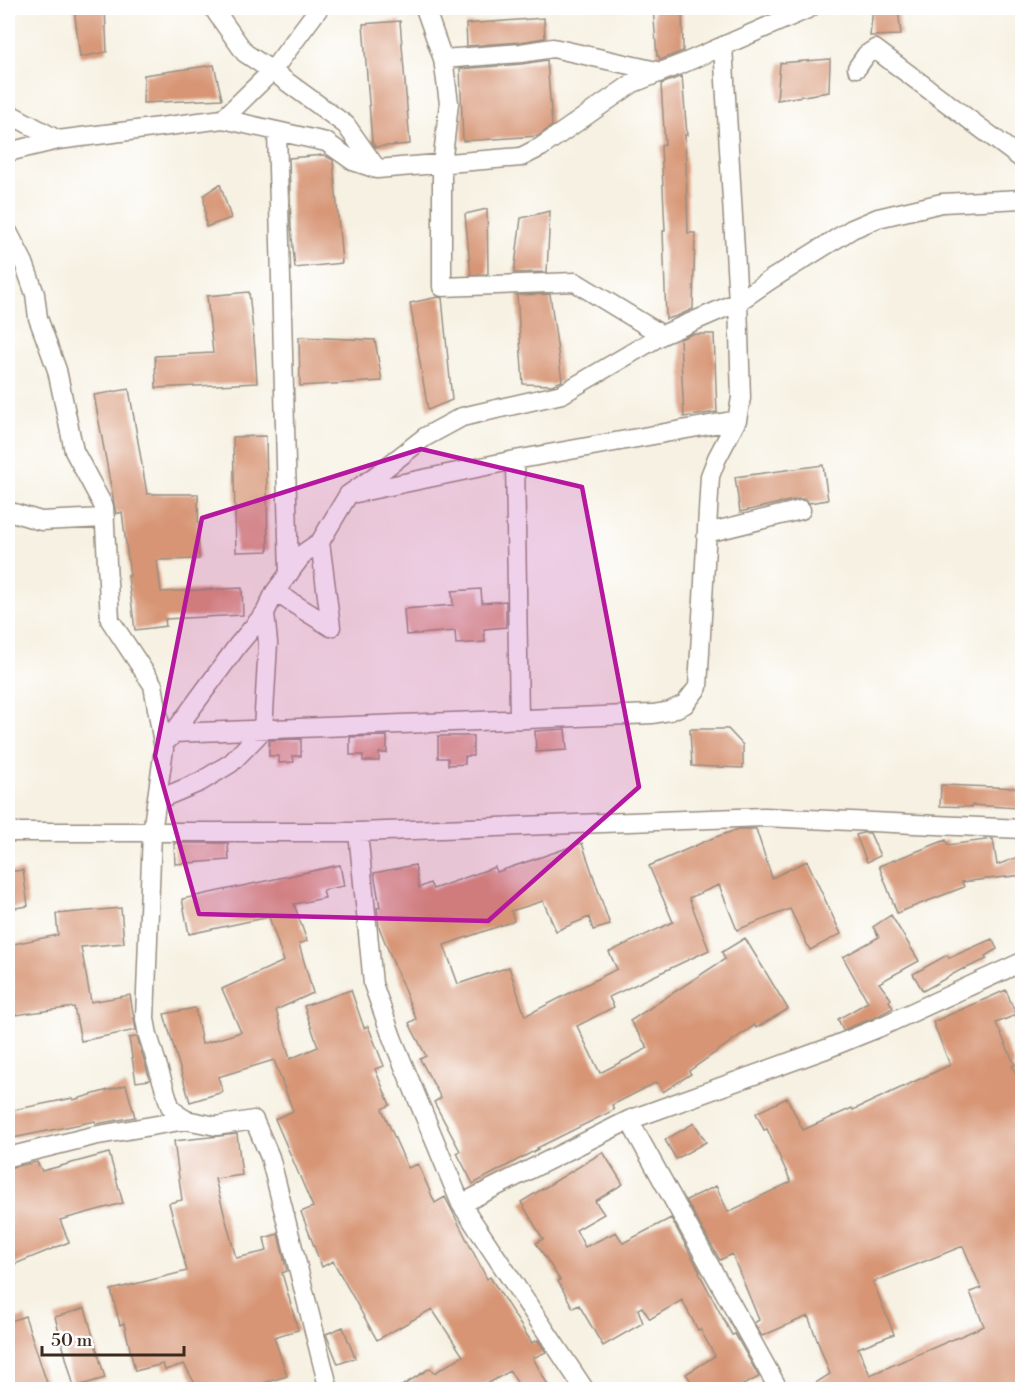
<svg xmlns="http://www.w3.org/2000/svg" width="1030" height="1397" font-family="'Libre Bodoni',serif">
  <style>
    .building { fill: #d79574; fill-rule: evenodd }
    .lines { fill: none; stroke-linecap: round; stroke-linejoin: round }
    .minor-casing { stroke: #988e80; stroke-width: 21 }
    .minor { stroke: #fff; stroke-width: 18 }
    .marked { fill: #b5179e; fill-opacity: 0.2; stroke: #b5179e; stroke-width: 4.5; stroke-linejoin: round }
  </style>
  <rect width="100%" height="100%" fill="#fff"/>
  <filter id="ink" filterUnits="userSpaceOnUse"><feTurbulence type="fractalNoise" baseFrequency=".0167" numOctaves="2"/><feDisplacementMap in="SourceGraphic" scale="12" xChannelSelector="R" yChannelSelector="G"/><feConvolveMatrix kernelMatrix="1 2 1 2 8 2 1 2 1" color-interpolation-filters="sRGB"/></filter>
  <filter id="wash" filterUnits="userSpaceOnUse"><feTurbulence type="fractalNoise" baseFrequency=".008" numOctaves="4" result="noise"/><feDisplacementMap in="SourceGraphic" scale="24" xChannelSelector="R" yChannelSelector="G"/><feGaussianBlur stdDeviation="1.35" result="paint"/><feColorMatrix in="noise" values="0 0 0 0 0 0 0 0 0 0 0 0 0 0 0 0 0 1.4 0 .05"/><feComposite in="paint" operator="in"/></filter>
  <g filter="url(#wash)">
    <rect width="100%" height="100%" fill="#f6f1e2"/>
    <g id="blocks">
      <path class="building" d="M 74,8 L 105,8 L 107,52 L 80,57 Z
        M 653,8 L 682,8 L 683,51 L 660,60 L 659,56 L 657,56 Z
        M 873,8 L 898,8 L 901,35 L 870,36 Z
        M 544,18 L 545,38 L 520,42 L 467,46 L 466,24 Z
        M 400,21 L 410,144 L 375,147 L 372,142 L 363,24 Z
        M 830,59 L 829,92 L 777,100 L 780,63 Z
        M 547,60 L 552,126 L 538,136 L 463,141 L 460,69 L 522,64 Z
        M 214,65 L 222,99 L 143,103 L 144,75 Z
        M 682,76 L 687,135 L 685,135 L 688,233 L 695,233 L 693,309 L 677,316 L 666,319 L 663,231 L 665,231 L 661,145 L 665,145 L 661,84 Z
        M 324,155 L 333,160 L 342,263 L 295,268 L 291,227 L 289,158 Z
        M 220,184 L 231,218 L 206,227 L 204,195 Z
        M 487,209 L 488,274 L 471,275 L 465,214 Z
        M 550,211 L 547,272 L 514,273 L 521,218 Z
        M 249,292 L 255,350 L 257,383 L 156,388 L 155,356 L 213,353 L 207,296 Z
        M 550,294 L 562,381 L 552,385 L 523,384 L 517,295 Z
        M 438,297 L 442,298 L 452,400 L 428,410 L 410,303 Z
        M 692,334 L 714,334 L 717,412 L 684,417 L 680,339 Z
        M 299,337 L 375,340 L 382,381 L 300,386 Z
        M 129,389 L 147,494 L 198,494 L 199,559 L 157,560 L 161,592 L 242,588 L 243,615 L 165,619 L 166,626 L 135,630 L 128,576 L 130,576 L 122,512 L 116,514 L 94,395 Z
        M 266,436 L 268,551 L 236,552 L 233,437 Z
        M 823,465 L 828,500 L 809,503 L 805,499 L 798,499 L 740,512 L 735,477 Z
        M 481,589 L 482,603 L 506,601 L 506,627 L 484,629 L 485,642 L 456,644 L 455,631 L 406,635 L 404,609 L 453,605 L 452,591 Z
        M 565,729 L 567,750 L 536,752 L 535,731 Z
        M 690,729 L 728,729 L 743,745 L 743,768 L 692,766 Z
        M 387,736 L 387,753 L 379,753 L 379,761 L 363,761 L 363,755 L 350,755 L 350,737 Z
        M 438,736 L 473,736 L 473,756 L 465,756 L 465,764 L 448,765 L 448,758 L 438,758 Z
        M 301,739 L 301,756 L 293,756 L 294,762 L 279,763 L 279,756 L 269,756 L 269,740 Z
        M 941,785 L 1019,788 L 1018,808 L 972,805 L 972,807 L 940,806 Z
        M 739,829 L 756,829 L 772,878 L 807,861 L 841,934 L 810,950 L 790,909 L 737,930 L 719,885 L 689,898 L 709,950 L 609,997 L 614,1007 L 577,1026 L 600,1073 L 648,1048 L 630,1021 L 725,959 L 722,952 L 745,938 L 788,1009 L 756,1028 L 755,1025 L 689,1071 L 691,1074 L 663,1092 L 657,1082 L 612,1105 L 614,1110 L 537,1148 L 538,1149 L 473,1184 L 457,1153 L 460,1151 L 434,1102 L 441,1098 L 420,1059 L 426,1056 L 409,1023 L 416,1019 L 379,927 L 377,908 L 380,907 L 374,873 L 415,865 L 419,888 L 430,883 L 433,889 L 495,867 L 497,872 L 582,843 L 610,925 L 593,930 L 589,917 L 556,931 L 543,901 L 511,911 L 514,921 L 444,945 L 458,984 L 509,967 L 525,1016 L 617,969 L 609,952 L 673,922 L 649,866 L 713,838 Z
        M 862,833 L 870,833 L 880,856 L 867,862 L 856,835 Z
        M 993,839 L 997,865 L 1023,855 L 1023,875 L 962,882 L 964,887 L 897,913 L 879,866 L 946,840 L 948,845 Z
        M 174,843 L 228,843 L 229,860 L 175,864 Z
        M 340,865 L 344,886 L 323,890 L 325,898 L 294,904 L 307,941 L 299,944 L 313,993 L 276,1010 L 290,1059 L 318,1047 L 304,1006 L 351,990 L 364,1028 L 368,1026 L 384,1066 L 375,1069 L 390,1105 L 382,1109 L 408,1168 L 418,1164 L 435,1203 L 445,1197 L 487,1279 L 490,1277 L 532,1343 L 538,1340 L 546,1352 L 533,1358 L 550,1389 L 521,1389 L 510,1371 L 478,1389 L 397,1389 L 430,1368 L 434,1373 L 463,1356 L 432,1309 L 377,1340 L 333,1261 L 322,1267 L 301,1212 L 313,1207 L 275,1119 L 293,1111 L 274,1060 L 218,1077 L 223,1092 L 190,1102 L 164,1014 L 195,1008 L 202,1044 L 241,1032 L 222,989 L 284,961 L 269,917 L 189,934 L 182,899 Z
        M 23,870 L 28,906 L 8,909 L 8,872 Z
        M 121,908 L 124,943 L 81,947 L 91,1002 L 130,995 L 136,1030 L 81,1041 L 74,1007 L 8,1016 L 8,990 L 14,989 L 8,956 L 8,945 L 58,935 L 56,914 Z
        M 891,915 L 919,961 L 879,983 L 891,999 L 889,1001 L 893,1008 L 874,1018 L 843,1030 L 838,1019 L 868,1002 L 843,957 L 879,937 L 873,927 Z
        M 992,939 L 997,949 L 985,956 L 987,959 L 964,969 L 964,968 L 923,991 L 913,974 L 947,955 L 949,958 Z
        M 1006,990 L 1016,1015 L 996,1023 L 1015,1065 L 1012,1066 L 1023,1087 L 1023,1389 L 806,1389 L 830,1374 L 808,1316 L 762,1336 L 754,1323 L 759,1320 L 732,1254 L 720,1260 L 686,1200 L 716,1186 L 728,1212 L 791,1182 L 767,1129 L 764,1130 L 756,1113 L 787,1098 L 803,1130 L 852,1108 L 853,1110 L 950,1065 L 933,1022 ZM 963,1246 L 981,1288 L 970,1292 L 984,1326 L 870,1375 L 858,1348 L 894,1334 L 873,1282 Z
        M 137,1037 L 150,1080 L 136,1082 L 129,1038 Z
        M 126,1085 L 135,1117 L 96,1124 L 95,1121 L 8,1139 L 8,1111 L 73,1098 L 73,1100 Z
        M 694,1123 L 706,1142 L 676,1159 L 665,1140 Z
        M 237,1134 L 242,1175 L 215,1179 L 236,1258 L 267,1251 L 264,1238 L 278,1234 L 287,1271 L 282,1273 L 298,1330 L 274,1337 L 287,1376 L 261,1384 L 264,1389 L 198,1389 L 184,1364 L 165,1370 L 163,1364 L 135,1371 L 124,1323 L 120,1325 L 111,1290 L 187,1271 L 169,1203 L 182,1200 L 174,1141 Z
        M 603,1152 L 623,1184 L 595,1201 L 604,1214 L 576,1230 L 585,1247 L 616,1232 L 623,1243 L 671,1218 L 700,1272 L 699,1273 L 732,1335 L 735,1334 L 759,1377 L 735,1389 L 696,1389 L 686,1374 L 715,1356 L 700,1329 L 698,1330 L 682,1300 L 650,1319 L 642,1307 L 638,1309 L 643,1323 L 603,1346 L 579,1305 L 573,1308 L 558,1281 L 560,1280 L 536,1243 L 543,1239 L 521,1202 Z
        M 109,1153 L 123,1203 L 60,1220 L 69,1242 L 8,1267 L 8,1168 L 37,1162 L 42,1171 Z
        M 85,1308 L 105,1378 L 74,1387 L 55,1317 Z
        M 25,1316 L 49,1389 L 8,1389 L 8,1322 Z
        M 343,1327 L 355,1358 L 338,1364 L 326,1334 Z"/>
    </g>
  </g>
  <g filter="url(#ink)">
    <use href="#blocks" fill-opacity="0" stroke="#988e80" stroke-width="1.5"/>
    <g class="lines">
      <defs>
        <path id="minor" d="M 425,8 L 443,59 L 449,103 L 442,165 L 442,287 L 575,282 L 662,335
          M 216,12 L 245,53 L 272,71 L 346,125 L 377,169
          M 443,59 L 521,53 L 553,48 L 661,72
          M 857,68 L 866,55 L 875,49 L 1022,159
          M 8,113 L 58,140
          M 223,119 L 272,71 L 319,8
          M 277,131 L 289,574
          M 8,152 L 58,140 L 223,119 L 326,142 L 353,161 L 377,169 L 521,157 L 541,147 L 633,83 L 684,63 L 810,8
          M 8,232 L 24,263 L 35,294 L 38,318 L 57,370 L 74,451 L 104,507 L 110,620 L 153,685 L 164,749 L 152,832 L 145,1019 L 148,1035 L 170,1106 L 178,1115 L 186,1120 L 216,1126 L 254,1120 L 270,1157 L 329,1390
          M 515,460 L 519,719
          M 356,493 L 515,460 L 737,420
          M 8,511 L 41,521 L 105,518
          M 707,533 L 801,510
          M 320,542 L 331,627
          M 275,592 L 331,627
          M 173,733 L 653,714 L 670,711 L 685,704 L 698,687 L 710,476 L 717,458 L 737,420 L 741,398 L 738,302 L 723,46
          M 169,739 L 238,645 L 265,613 L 275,592 L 304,553 L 320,542 L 348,495 L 374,477 L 425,437 L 462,417 L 562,394 L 662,335 L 738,302 L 770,280 L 852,229 L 878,218 L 942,203 L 1022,199
          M 157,800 L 200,782 L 231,763 L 263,730 L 268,643 L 265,613
          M 8,832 L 358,832 L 765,817 L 1022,829
          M 358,832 L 373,984 L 393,1040 L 461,1204 L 585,1390
          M 629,1120 L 779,1390
          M 8,1157 L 93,1136 L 186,1120
          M 461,1204 L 629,1120 L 826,1049 L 878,1028 L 1022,962"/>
      </defs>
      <use href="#minor" class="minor-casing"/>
      <use href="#minor" class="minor"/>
    </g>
  </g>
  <path class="marked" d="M 421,449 L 582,487 L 639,787 L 488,921 L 199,914 L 155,756 L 202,518 Z"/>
  <rect width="1030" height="1397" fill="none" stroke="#fff" stroke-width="30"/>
  <path d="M42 1346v9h142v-9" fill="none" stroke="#3b2a1e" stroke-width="3"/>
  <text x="51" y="1346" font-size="18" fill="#3b2a1e" stroke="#ffffff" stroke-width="4.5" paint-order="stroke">50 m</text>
</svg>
